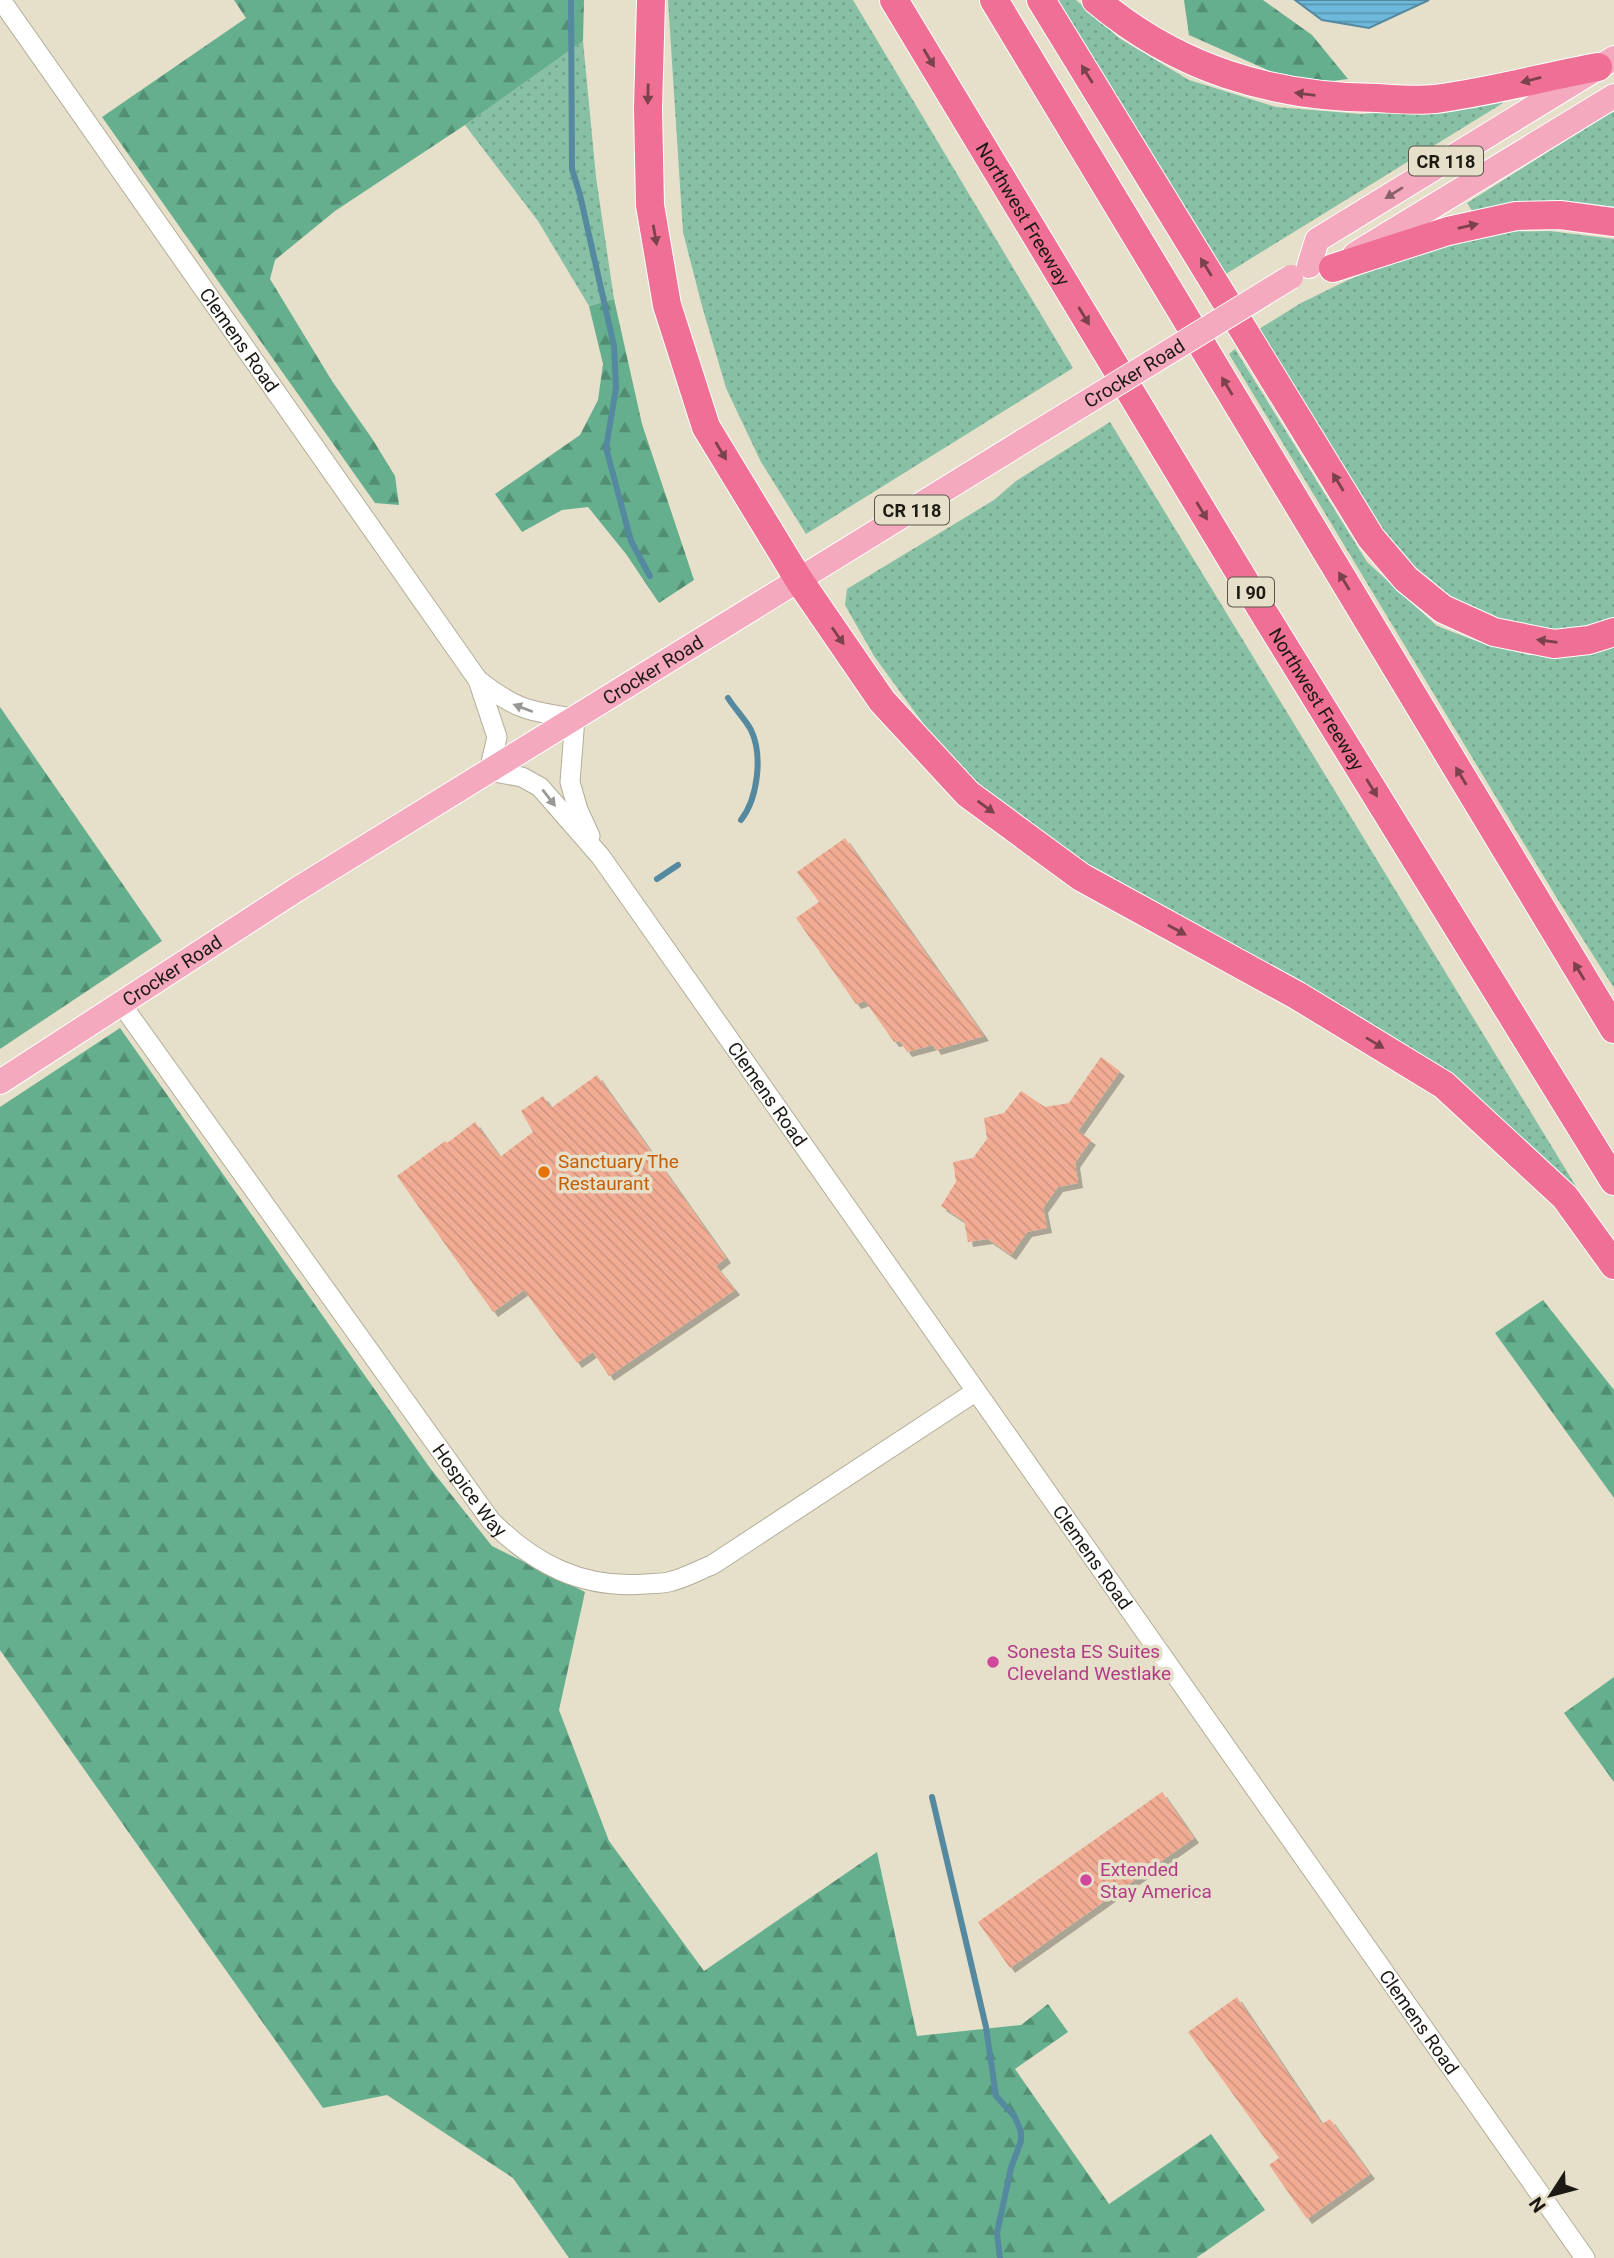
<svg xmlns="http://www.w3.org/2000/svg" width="1614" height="2258" font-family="Roboto,sans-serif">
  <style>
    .grass { fill: url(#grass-dots) }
    .forest { fill: url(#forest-firs) }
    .water { fill: url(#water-rules); stroke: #55899f; stroke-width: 2 }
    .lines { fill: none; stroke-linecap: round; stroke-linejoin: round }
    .stream { stroke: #55899f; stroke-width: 6 }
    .building { fill: url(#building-back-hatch); filter: url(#shadow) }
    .minor-casing { stroke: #b3ae99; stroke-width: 21 }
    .major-casing { stroke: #fff; stroke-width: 26 }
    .highway-casing { stroke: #fff; stroke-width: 30 }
    .minor { stroke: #fff; stroke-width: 19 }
    .major { stroke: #f5a9bf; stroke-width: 24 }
    .highway { stroke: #ef7094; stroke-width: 28 }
    .major-bridge-casing { stroke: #fff; stroke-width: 26; stroke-linecap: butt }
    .major-bridge { stroke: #f5a9bf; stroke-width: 24 }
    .oneway { fill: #7b414c }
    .oneway2 { fill: #886268 }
    .oneway3 { fill: #999894 }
    .food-dot { fill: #e8710a; stroke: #e6e0ca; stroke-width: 2.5 }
    .hotel-dot { fill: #d1479c; stroke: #e6e0ca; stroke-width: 2.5 }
    .labels { text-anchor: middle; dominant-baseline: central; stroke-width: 7; stroke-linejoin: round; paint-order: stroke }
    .shield { fill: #e6e0ca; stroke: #595549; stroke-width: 2 }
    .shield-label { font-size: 18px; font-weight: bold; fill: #1c1a12 }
    .street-label { font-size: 19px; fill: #1c1a12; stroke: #e6e0ca }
    .food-label { font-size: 19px; fill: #c56008; stroke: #e6e0ca; text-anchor: start }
    .hotel-label { font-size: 19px; fill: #b23c85; stroke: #e6e0ca; text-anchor: start }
  </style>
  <defs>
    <pattern id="grass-dots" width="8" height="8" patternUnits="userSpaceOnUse" patternTransform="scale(1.75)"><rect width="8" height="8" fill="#87c0a4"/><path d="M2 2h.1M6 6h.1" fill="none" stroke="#74a48c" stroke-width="1.8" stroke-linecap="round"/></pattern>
    <pattern id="forest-firs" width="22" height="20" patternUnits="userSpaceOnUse" patternTransform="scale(1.75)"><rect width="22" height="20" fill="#65af8e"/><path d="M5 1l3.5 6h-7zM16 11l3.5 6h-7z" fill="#528e73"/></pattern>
    <pattern id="water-rules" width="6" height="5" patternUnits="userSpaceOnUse" patternTransform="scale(1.75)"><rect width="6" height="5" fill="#6db8db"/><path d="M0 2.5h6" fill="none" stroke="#5995b0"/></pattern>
    <pattern id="building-back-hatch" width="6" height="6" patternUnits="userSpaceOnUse" patternTransform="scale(1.75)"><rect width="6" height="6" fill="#f2ac94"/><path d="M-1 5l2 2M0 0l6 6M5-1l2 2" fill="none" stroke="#cf937f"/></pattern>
    <filter id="shadow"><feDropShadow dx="5" dy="5" stdDeviation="0" flood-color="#0004"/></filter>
  </defs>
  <rect width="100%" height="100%" fill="#e6e0ca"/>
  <path class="grass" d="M 668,0 L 853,0 L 1073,368 L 806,534 L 761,462 L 726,388 L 702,306 L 683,232 Z
    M 1050,0 L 1076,0 L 1119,38 L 1189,80 L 1276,107 L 1361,114 L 1452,108 L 1499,94 L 1503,103 L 1221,277 Z
    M 583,41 L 596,177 L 614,299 L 589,306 L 538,221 L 465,125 Z
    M 1614,110 L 1614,210 L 1475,215 L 1467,203 Z
    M 1550,231 L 1614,239 L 1614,620 L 1577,630 L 1537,630 L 1473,615 L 1418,578 L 1386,541 L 1256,331 L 1301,303 L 1348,280 L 1438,244 L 1482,232 Z
    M 1235,349 L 1367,562 L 1437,626 L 1479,642 L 1529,655 L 1579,655 L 1614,645 L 1614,988 L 1558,900 L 1229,354 Z
    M 1110,422 L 1577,1188 L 1570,1195 L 1542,1156 L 1492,1112 L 1130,895 L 980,789 L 944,752 L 874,656 L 845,605 L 847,589 L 994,500 L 1016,481 Z"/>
  <path class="forest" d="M 234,0 L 584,0 L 583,41 L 465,125 L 335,211 L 275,260 L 270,279 L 332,381 L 373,440 L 395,476 L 399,505 L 375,503 L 102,117 L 246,18 Z
    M 1184,0 L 1263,0 L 1312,35 L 1348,79 L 1301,85 L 1189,35 Z
    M 614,299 L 642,424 L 694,580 L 659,603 L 626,554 L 588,507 L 562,510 L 522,532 L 495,494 L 580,435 L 598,400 L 603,364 L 589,306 Z
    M 0,707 L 162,941 L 0,1049 Z
    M 120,1028 L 430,1468 L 492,1546 L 585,1592 L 559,1710 L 609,1841 L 704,1971 L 877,1852 L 917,2036 L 1021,2025 L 1048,2004 L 1068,2032 L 1015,2069 L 1109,2204 L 1211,2134 L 1265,2210 L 1196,2258 L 569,2258 L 513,2178 L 387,2095 L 323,2108 L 0,1650 L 0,1107 Z
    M 1543,1300 L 1614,1390 L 1614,1498 L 1495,1333 Z
    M 1614,1677 L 1614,1782 L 1564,1713 Z"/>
  <path class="water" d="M 1295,0 L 1429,0 L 1369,28 L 1322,20 Z"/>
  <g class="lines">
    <path class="stream" d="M 571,0 L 572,169 L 580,195 L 614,346 L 616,388 L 606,448 L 631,541 L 650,576
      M 728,698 C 735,709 745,719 751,730 C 763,755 758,798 741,820
      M 657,879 L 678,865
      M 932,1797 L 986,2027 L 996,2096 L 1015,2117 L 1021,2132 L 1021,2141 L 1011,2168 L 997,2233 L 1000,2258"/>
  </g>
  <path class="building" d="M 845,838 L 984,1036 L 936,1050 L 933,1045 L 907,1052 L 900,1041 L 894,1042 L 865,1001 L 856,1004 L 796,918 L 819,902 L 797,872 Z
    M 1101,1057 L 1120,1071 L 1078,1131 L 1091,1140 L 1075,1163 L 1078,1183 L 1058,1187 L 1043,1208 L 1047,1228 L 1027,1232 L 1011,1255 L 988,1239 L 968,1242 L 964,1221 L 941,1206 L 956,1182 L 953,1162 L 973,1158 L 987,1139 L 984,1118 L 1004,1113 L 1021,1091 L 1045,1107 L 1069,1103 Z
    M 597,1075 L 726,1258 L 716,1266 L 735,1290 L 609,1376 L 593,1352 L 577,1363 L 524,1290 L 493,1312 L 397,1176 L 445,1141 L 447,1143 L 475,1122 L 500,1157 L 533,1132 L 521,1111 L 543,1096 L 551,1108 Z
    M 1162,1792 L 1194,1838 L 1010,1968 L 978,1922 Z
    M 1237,1997 L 1322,2124 L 1330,2119 L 1370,2174 L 1307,2219 L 1269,2165 L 1279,2158 L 1188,2032 Z"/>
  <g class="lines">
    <defs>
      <g id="minor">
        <path id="s1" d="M 1,0 L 478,680 L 497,737 L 489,771 L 522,777 L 540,787 L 601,857 L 1585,2258"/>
        <path d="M 478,680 C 515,709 530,712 575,718 L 570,782 L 578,810 L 590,836"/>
        <path id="s2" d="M 122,1005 L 491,1521 C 534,1564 582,1589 645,1584 C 654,1583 664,1584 672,1581 C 685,1578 699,1570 712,1565 L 975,1392"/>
      </g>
      <g id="major">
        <path d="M 1355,254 L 1614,96"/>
        <path d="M 1309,266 L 1317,240 L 1614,58"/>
        <path id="s3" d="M 0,1082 L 296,890 L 1025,440"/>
      </g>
      <g id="highway">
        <path d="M 651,0 L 648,109 L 650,205 L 667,305 L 706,427 L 799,580 L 882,701 L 968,794 L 1081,877 L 1298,996 L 1444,1085 L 1565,1197 L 1614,1265"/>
        <path id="s4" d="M 894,0 L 1265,615 L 1614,1181"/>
        <path d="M 994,0 L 1614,1029"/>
        <path d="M 1041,0 L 1371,538 L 1406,579 L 1443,609 L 1494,632 L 1554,644 L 1589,640 L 1614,632"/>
        <path d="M 1096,0 C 1178,69 1271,97 1377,98 C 1396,99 1416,101 1435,99 C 1490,92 1543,77 1598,67"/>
        <path d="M 1333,268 L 1448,231 L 1516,216 L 1560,215 L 1614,222"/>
      </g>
    </defs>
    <use href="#minor" class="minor-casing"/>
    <use href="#major" class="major-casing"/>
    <use href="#highway" class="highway-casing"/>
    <use href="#minor" class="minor"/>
    <use href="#major" class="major"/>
    <use href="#highway" class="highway"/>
    <defs>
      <g id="major-bridge">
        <path id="s5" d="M 1025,440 L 1291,277"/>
      </g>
    </defs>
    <use href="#major-bridge" class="major-bridge-casing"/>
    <use href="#major-bridge" class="major-bridge"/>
  </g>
  <defs><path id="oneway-solid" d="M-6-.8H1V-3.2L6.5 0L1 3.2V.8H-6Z" transform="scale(1.75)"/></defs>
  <g class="oneway">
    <use href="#oneway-solid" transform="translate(929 58) rotate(59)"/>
    <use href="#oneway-solid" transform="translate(1087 74) rotate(-122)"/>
    <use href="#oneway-solid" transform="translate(1531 80) rotate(166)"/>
    <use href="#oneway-solid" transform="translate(648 94) rotate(91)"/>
    <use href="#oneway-solid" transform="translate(1305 94) rotate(-173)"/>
    <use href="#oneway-solid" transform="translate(1468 226) rotate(-13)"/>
    <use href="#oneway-solid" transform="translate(655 235) rotate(80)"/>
    <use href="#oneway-solid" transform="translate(1206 267) rotate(-122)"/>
    <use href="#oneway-solid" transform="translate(1084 316) rotate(59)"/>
    <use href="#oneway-solid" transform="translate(1227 386) rotate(-121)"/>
    <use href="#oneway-solid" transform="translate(721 451) rotate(59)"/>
    <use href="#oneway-solid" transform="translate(1338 482) rotate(-121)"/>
    <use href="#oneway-solid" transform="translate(1202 511) rotate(59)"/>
    <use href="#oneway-solid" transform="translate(1344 581) rotate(-121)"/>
    <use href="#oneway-solid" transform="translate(838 636) rotate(55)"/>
    <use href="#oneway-solid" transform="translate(1547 641) rotate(-172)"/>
    <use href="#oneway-solid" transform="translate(1461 776) rotate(-121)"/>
    <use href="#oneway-solid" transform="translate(1372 788) rotate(58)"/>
    <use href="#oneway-solid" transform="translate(986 807) rotate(36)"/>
    <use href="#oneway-solid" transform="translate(1177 930) rotate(29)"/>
    <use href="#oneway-solid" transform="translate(1579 971) rotate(-121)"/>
    <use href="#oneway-solid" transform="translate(1375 1043) rotate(31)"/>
  </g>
  <use class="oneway2" href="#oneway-solid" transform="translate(1394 193) rotate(148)"/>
  <g class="oneway3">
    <use href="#oneway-solid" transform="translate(523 708) rotate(-159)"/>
    <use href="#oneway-solid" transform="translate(549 798) rotate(52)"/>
  </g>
  <circle class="food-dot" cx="544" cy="1172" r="7"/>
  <g class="hotel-dot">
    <circle cx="993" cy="1662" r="7"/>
    <circle cx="1086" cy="1880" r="7"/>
  </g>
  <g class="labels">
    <g class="shield">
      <rect x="1409" y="146.5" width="74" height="29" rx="5"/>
      <rect x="875" y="495.5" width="74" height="29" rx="5"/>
      <rect x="1228" y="577.5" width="46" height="29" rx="5"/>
    </g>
    <g class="shield-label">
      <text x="1446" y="161">CR 118</text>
      <text x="912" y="510">CR 118</text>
      <text x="1251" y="592">I 90</text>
    </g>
    <g class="street-label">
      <text stroke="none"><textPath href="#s4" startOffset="250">Northwest Freeway</textPath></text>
      <text stroke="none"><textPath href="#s1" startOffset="415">Clemens Road</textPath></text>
      <text stroke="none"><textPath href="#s5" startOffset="128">Crocker Road</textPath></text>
      <text stroke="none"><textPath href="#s3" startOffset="772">Crocker Road</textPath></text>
      <text stroke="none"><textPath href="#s4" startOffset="817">Northwest Freeway</textPath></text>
      <text stroke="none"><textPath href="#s3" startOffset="205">Crocker Road</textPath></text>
      <text stroke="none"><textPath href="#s1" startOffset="1362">Clemens Road</textPath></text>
      <text stroke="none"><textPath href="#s2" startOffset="597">Hospice Way</textPath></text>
      <text stroke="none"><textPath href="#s1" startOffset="1928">Clemens Road</textPath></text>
      <text stroke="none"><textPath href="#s1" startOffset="2496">Clemens Road</textPath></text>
    </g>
    <g class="food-label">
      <text x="558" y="1161">Sanctuary The<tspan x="558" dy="22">Restaurant</tspan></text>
    </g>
    <g class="hotel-label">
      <text x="1007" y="1651">Sonesta ES Suites<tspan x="1007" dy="22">Cleveland Westlake</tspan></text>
      <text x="1100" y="1869">Extended<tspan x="1100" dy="22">Stay America</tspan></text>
    </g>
  </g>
  <g transform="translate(1551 2195) rotate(234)" stroke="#e6e0ca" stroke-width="5" paint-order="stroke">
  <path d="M0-5L12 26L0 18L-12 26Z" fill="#1c1a12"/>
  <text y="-10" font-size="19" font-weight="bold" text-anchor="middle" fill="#1c1a12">N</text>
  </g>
</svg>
